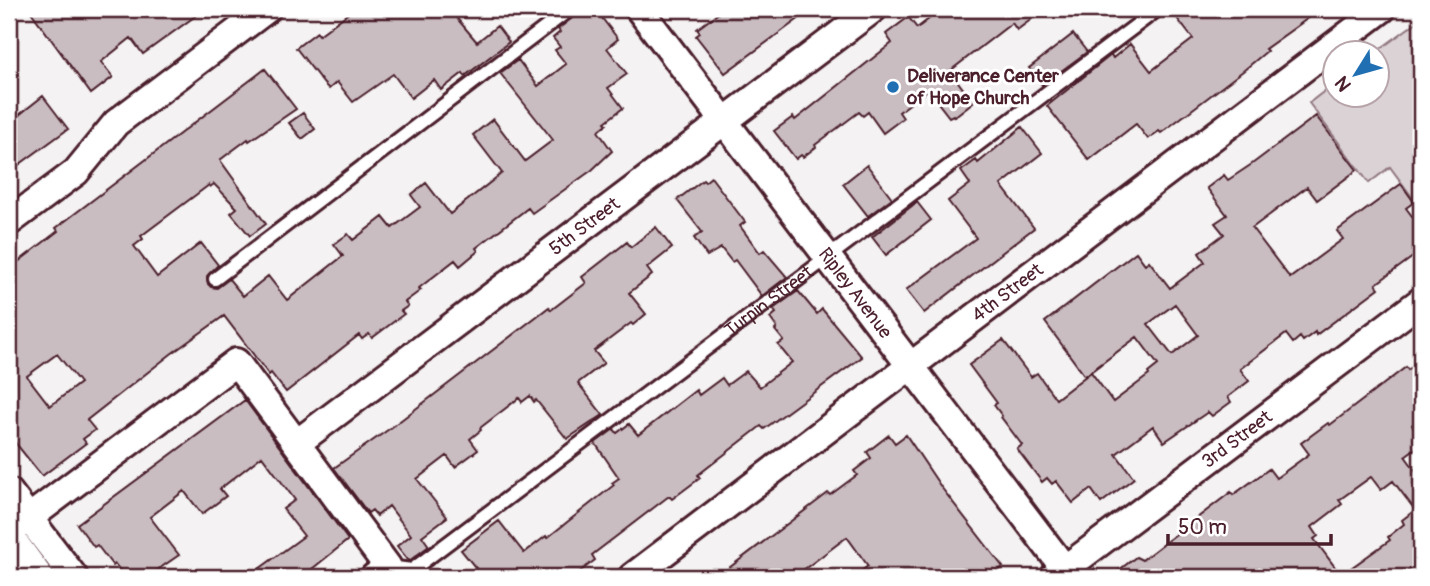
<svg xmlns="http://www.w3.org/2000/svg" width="1430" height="586" font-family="Pangolin,sans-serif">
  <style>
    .green { fill: #dbd2d5; stroke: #927880; stroke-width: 2 }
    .building { fill: #cabdc1; stroke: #4a1f2b; stroke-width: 2; fill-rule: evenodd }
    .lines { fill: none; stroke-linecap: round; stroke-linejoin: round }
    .lane-casing { stroke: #4a1f2b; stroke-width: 18 }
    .street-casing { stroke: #4a1f2b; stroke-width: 32 }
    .lane { stroke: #fff; stroke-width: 12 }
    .street { stroke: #fff; stroke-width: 26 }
    .poi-dot { fill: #1f6fb2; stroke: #fff; stroke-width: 2.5 }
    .labels { text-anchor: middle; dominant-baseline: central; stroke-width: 6; stroke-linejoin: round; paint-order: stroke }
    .poi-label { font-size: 19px; font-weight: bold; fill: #4a1f2b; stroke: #fff; text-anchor: start }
    .street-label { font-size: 19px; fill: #4a1f2b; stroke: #fff }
  </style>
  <rect width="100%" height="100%" fill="#f4f2f2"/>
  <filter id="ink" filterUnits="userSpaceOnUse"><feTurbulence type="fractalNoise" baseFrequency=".0143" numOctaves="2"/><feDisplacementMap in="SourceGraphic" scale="14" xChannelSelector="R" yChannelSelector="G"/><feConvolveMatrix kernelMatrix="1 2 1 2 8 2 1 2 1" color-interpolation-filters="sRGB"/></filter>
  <g filter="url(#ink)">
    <path class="green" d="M 1421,19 L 1421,209 L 1390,167 L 1369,183 L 1309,103 L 1335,83 L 1336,94 L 1378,94 L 1376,52 Z"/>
    <path class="building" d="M 29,9 L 205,9 L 143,54 L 131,38 L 101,62 L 113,77 L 91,94 Z
      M 354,9 L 449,9 L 477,42 L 497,26 L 509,42 L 465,76 L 463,73 L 441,90 L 434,80 L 411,98 L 393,74 L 353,102 L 337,82 L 329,89 L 324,84 L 296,48 L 317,32 L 319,35 Z
      M 579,9 L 595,9 L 618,39 L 607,48 L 627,74 L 608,88 L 623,108 L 605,122 L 607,124 L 598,131 L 612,151 L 592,170 L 532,213 L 528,208 L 476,248 L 478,251 L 460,266 L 455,260 L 419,288 L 421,290 L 405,302 L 408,306 L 401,311 L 404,314 L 372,338 L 369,334 L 362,339 L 359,335 L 286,392 L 271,373 L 269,375 L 224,316 L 171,354 L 87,420 L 95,430 L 83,439 L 86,443 L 42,476 L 9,435 L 9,269 L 58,231 L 56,228 L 265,69 L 296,109 L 249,141 L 248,139 L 220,160 L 266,224 L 250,236 L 231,213 L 237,208 L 214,184 L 210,187 L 209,185 L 141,236 L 143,239 L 134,246 L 157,277 L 201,243 L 218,265 L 207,276 L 208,284 L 211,287 L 217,288 L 229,279 L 243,296 L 268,276 L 287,300 L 343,256 L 334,244 L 348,234 L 353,240 L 383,217 L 392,228 L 420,207 L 411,195 L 426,183 L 450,214 L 502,173 L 473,135 L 493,119 L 525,161 L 553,140 L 500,73 L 518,60 L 538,86 L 566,64 L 555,50 L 560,47 L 553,38 L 560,32 L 558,29 L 576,15 ZM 57,354 L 80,383 L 50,406 L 27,376 Z
      M 724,9 L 812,9 L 725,73 L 696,36 L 700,33 L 697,29 Z
      M 942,9 L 1045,9 L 1017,30 L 1012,23 L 950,71 L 973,102 L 954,117 L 953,115 L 949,117 L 928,90 L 899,112 L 903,118 L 883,133 L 868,112 L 863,116 L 859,112 L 815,145 L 816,147 L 803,157 L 801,155 L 796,159 L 774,131 L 793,117 L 795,120 L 892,43 L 886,34 L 906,19 L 909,18 L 917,28 Z
      M 1170,9 L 1321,9 L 1265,49 L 1267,51 L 1243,71 L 1161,133 L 1159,131 L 1148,139 L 1136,124 L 1089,160 L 1047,106 L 1111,55 L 1113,58 L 1130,44 L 1151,71 L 1193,39 Z
      M 1073,34 L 1087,52 L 1042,85 L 1029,68 Z
      M 43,96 L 68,129 L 9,172 L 9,123 Z
      M 303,113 L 315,129 L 302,139 L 289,123 Z
      M 1316,116 L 1357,170 L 1317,200 L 1307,187 L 1252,228 L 1290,278 L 1343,239 L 1337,231 L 1401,184 L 1414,202 L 1406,208 L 1421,228 L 1421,251 L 1376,284 L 1379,288 L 1316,335 L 1315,332 L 1303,341 L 1300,337 L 1293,343 L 1286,334 L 1240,369 L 1249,381 L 1228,397 L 1231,402 L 1212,416 L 1208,412 L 1164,442 L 1153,426 L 1116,454 L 1134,478 L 1101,503 L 1091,489 L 1073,503 L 1056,481 L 1052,484 L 1047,478 L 1042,482 L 1017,449 L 1022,445 L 1001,417 L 1002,416 L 994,405 L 997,403 L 969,365 L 1003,340 L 1031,377 L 1037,373 L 1056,399 L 1091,372 L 1113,402 L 1149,375 L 1148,373 L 1158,365 L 1137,337 L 1085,376 L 1045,322 L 1136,252 L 1145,264 L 1149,261 L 1170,288 L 1205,262 L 1199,253 L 1224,234 L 1215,223 L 1227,215 L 1207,188 L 1224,175 L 1228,180 L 1252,164 ZM 1175,304 L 1198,335 L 1172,355 L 1148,324 Z
      M 1022,127 L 1042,153 L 1001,185 L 1034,228 L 924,313 L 906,290 L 976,238 L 948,201 L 970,184 L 961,171 L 976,160 L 978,163 Z
      M 867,165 L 892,198 L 868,216 L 843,184 Z
      M 711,177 L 745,222 L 740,226 L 760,253 L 764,250 L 787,277 L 762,296 L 735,260 L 732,262 L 721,248 L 707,256 L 694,238 L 702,232 L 677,200 L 703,180 L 705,182 Z
      M 917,202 L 931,220 L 886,255 L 872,237 Z
      M 656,227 L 672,248 L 647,268 L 652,275 L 629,293 L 646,314 L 633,325 L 631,323 L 594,351 L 604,363 L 578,383 L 603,415 L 567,439 L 536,400 L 534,402 L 530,396 L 522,402 L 519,398 L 480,428 L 481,430 L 470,439 L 478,450 L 455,467 L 447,456 L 417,479 L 447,517 L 422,536 L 429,546 L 409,561 L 397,546 L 411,535 L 389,506 L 377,516 L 372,510 L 368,513 L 334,468 L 392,427 L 549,307 L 551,310 L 586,283 L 582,277 L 627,242 L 631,247 Z
      M 798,291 L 817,314 L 822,309 L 862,357 L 764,429 L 761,426 L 698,475 L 700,478 L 672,499 L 669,496 L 592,555 L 595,560 L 573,577 L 483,577 L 461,550 L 499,521 L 524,553 L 546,536 L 547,538 L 614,485 L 612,483 L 619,478 L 595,443 L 614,429 L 617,433 L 629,424 L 638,435 L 696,390 L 699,395 L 722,378 L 727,385 L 746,371 L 760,387 L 792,362 L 778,345 L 784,341 L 775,330 L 777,328 L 770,318 L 776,313 L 773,309 Z
      M 1421,360 L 1421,418 L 1412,425 L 1420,436 L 1416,440 L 1420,445 L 1405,456 L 1421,478 L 1421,561 L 1400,577 L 1110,577 L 1136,557 L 1142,560 L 1231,492 L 1233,495 L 1269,469 L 1276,478 L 1309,454 L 1301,443 L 1328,423 L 1330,425 L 1406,367 L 1408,370 ZM 1371,477 L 1381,490 L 1393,481 L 1415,510 L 1402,520 L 1404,524 L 1388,537 L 1390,540 L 1341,575 L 1314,539 L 1318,536 L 1312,527 L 1342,504 L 1339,500 Z
      M 245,400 L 348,540 L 302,577 L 248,577 L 304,536 L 283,509 L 295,500 L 262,456 L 220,489 L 226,496 L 202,514 L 184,491 L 150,517 L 179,555 L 147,577 L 125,577 L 115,564 L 113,566 L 97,545 L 94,547 L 77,524 Z
      M 889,435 L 895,443 L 906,435 L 941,487 L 1003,567 L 999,570 L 1004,577 L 853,577 L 868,566 L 847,537 L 794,577 L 717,577 L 828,493 L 830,495 L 857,475 L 854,471 L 871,458 L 867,452 Z"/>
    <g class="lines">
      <defs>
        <g id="lane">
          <path d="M 215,279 L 570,9"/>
          <path id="s1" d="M 388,567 L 412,570 L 1158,9"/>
        </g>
        <g id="street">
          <path id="s2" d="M 639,9 L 1071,577"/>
          <path d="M 9,222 L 76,172 L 116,123 L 267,9"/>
          <path id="s3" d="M 297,443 L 873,9"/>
          <path d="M 9,492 L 74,577"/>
          <path d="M 9,533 L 236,362 L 388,567 L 374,577"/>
          <path d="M 9,535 L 40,577"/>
          <path id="s4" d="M 632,577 L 1382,9"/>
          <path id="s5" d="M 1054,577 L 1421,301"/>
        </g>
      </defs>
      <use href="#lane" class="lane-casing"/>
      <use href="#street" class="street-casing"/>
      <use href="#lane" class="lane"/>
      <use href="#street" class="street"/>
    </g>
  </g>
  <circle class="poi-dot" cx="893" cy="87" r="7"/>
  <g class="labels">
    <g class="poi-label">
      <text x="907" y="76">Deliverance Center<tspan x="907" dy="22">of Hope Church</tspan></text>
    </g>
    <g class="street-label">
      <text stroke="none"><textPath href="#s3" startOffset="360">5th Street</textPath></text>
      <text stroke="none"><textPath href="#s4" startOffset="471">4th Street</textPath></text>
      <text stroke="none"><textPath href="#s2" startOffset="357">Ripley Avenue</textPath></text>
      <text stroke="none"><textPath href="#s1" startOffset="471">Turpin Street</textPath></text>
      <text stroke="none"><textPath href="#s5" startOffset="229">3rd Street</textPath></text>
    </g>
  </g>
  <rect width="1430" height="586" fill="none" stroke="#fff" stroke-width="35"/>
  <rect x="18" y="18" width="1395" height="551" fill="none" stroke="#4a1f2b" stroke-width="2.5" filter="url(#ink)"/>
  <g transform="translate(1356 74) rotate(233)"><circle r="33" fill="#ffffff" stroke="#b7a5aa" stroke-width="2"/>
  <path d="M0-5L12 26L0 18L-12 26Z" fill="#1f6fb2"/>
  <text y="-10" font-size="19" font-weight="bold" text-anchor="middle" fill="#4a1f2b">N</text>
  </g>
  <path d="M1168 534v10h163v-10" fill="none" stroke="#4a1f2b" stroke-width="3.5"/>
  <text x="1178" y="534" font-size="21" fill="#4a1f2b" stroke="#ffffff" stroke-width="5" paint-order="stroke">50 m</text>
</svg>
